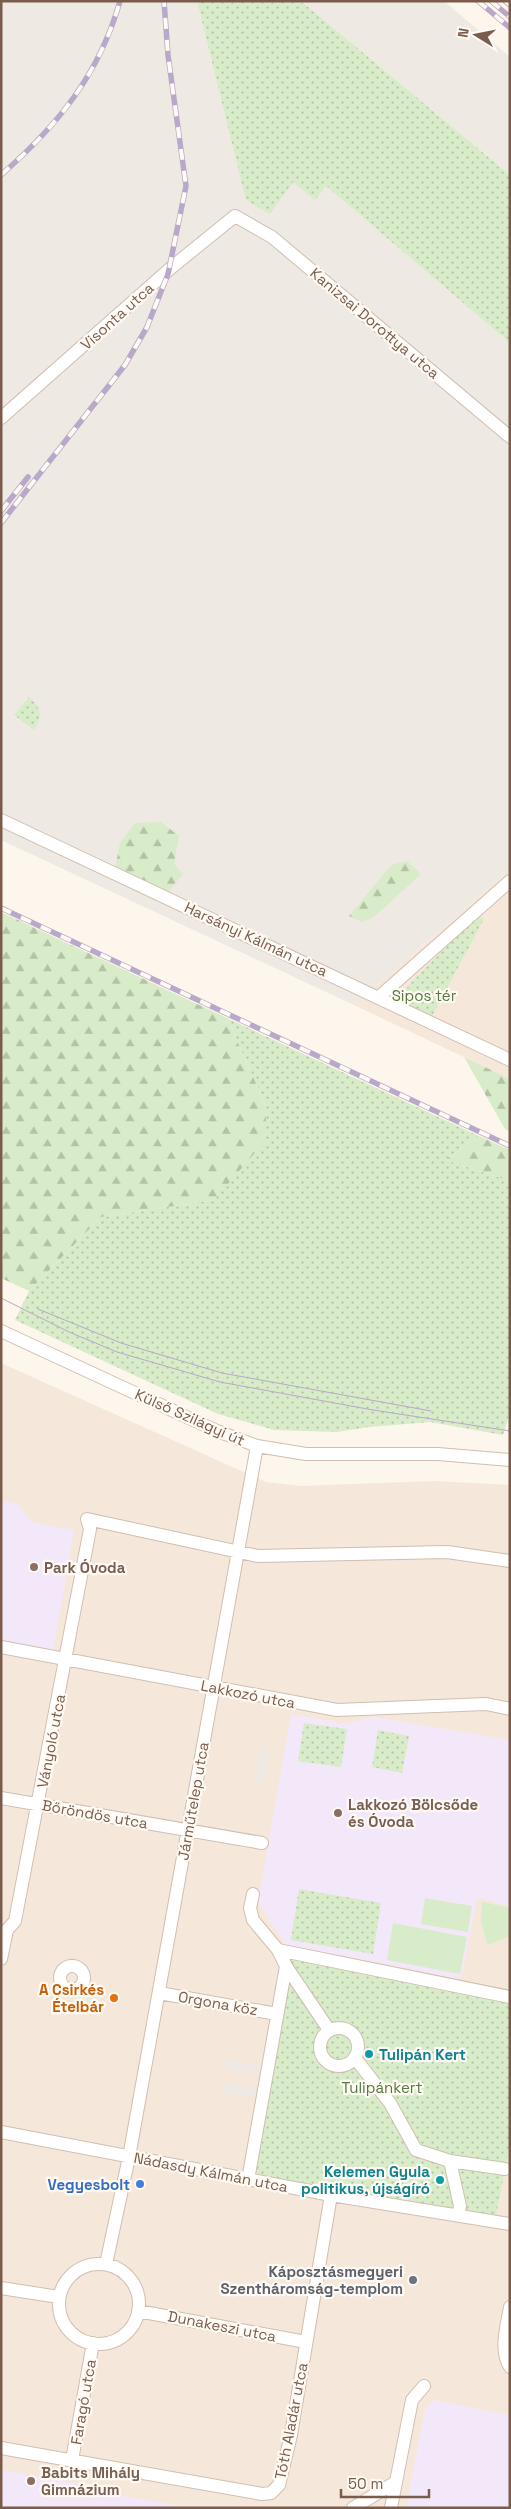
<svg xmlns="http://www.w3.org/2000/svg" width="511" height="2509" font-family="'Space Grotesk',sans-serif">
  <style>
    .residential { fill: #f5e8da }
    .industrial { fill: #efe9e4 }
    .education { fill: #f3e8fa }
    .grass { fill: url(#grass-dots) }
    .forest { fill: url(#forest-firs) }
    .garden { fill: #d8ecc9 }
    .lines { fill: none; stroke-linecap: round; stroke-linejoin: round }
    .minor-casing { stroke: #d1beb0; stroke-width: 14 }
    .minor { stroke: #fff; stroke-width: 12 }
    .tram { stroke: #b9a8c9; stroke-width: 1 }
    .rail-casing { stroke: #b9a8c9; stroke-width: 5.5 }
    .rail { stroke: #fffaf3; stroke-width: 4; stroke-dasharray: 11; stroke-linecap: butt }
    .education-dot { fill: #8d6e63; stroke: #fffaf3; stroke-width: 2 }
    .food-dot { fill: #e8710a; stroke: #fffaf3; stroke-width: 2 }
    .culture-dot { fill: #0f9aa8; stroke: #fffaf3; stroke-width: 2 }
    .shop-dot { fill: #3f7fe0; stroke: #fffaf3; stroke-width: 2 }
    .worship-dot { fill: #6b7280; stroke: #fffaf3; stroke-width: 2 }
    .labels { text-anchor: middle; dominant-baseline: central; stroke-width: 4.5; stroke-linejoin: round; paint-order: stroke }
    .street-label { font-size: 15px; fill: #7a5c4d; stroke: #fffaf3 }
    .park-label { font-size: 15px; fill: #537a41; stroke: #fffaf3 }
    .education-label { font-size: 15px; font-weight: bold; fill: #785e54; stroke: #fffaf3; text-anchor: start }
    .food-label { font-size: 15px; font-weight: bold; fill: #c56008; stroke: #fffaf3; text-anchor: end }
    .culture-label { font-size: 15px; font-weight: bold; fill: #0d838f; stroke: #fffaf3; text-anchor: start }
    .shop-label { font-size: 15px; font-weight: bold; fill: #366cbe; stroke: #fffaf3; text-anchor: end }
    .worship-label { font-size: 15px; font-weight: bold; fill: #5b616d; stroke: #fffaf3; text-anchor: end }
  </style>
  <defs>
    <pattern id="grass-dots" width="8" height="8" patternUnits="userSpaceOnUse" patternTransform="scale(1.25)"><rect width="8" height="8" fill="#d8ecc9"/><path d="M2 2h.1M6 6h.1" fill="none" stroke="#b4c2a5" stroke-width="1.8" stroke-linecap="round"/></pattern>
    <pattern id="forest-firs" width="22" height="20" patternUnits="userSpaceOnUse" patternTransform="scale(1.25)"><rect width="22" height="20" fill="#d8ecc9"/><path d="M5 1l3.5 6h-7zM16 11l3.5 6h-7z" fill="#b4c2a5"/></pattern>
  </defs>
  <rect width="100%" height="100%" fill="#fdf6ec"/>
  <path class="residential" d="M 510,869 L 510,1079 L 354,1005 Z
    M 1,1363 L 266,1482 L 301,1486 L 434,1481 L 510,1485 L 510,2508 L 1,2508 Z"/>
  <path class="industrial" d="M 1,1 L 197,1 L 247,200 L 293,182 L 326,186 L 510,343 L 510,869 L 354,1005 L 1,840 Z
    M 301,1 L 444,1 L 510,57 L 510,175 Z
    M 260,1748 L 270,1750 L 265,1782 L 255,1780 Z
    M 227,2059 L 263,2065 L 261,2075 L 226,2069 Z
    M 223,2082 L 258,2088 L 257,2097 L 221,2092 Z"/>
  <path class="education" d="M 1,1501 L 18,1504 L 31,1522 L 74,1530 L 53,1651 L 1,1641 Z
    M 291,1714 L 345,1724 L 374,1717 L 510,1740 L 510,1906 L 477,1898 L 461,1979 L 285,1944 L 258,1902 Z
    M 433,2400 L 510,2415 L 510,2508 L 406,2508 L 425,2409 Z
    M 1,2470 L 116,2490 L 123,2496 L 192,2508 L 1,2508 Z"/>
  <path class="grass" d="M 197,1 L 301,1 L 510,175 L 510,343 L 326,186 L 315,200 L 293,182 L 270,214 L 246,200 Z
    M 29,697 C 41,707 43,717 34,730 L 14,715 Z
    M 477,915 L 484,919 L 431,1018 L 406,1006 L 404,997 L 408,986 Z
    M 227,1018 L 479,1136 L 446,1160 L 510,1181 L 510,1413 L 503,1435 L 430,1422 L 369,1427 L 337,1432 L 274,1430 L 218,1414 L 15,1320 L 29,1291 L 101,1217 L 214,1200 L 266,1106 Z
    M 304,1723 L 347,1729 L 341,1767 L 298,1761 Z
    M 378,1730 L 409,1736 L 402,1773 L 372,1767 Z
    M 299,1889 L 381,1903 L 373,1954 L 291,1940 Z
    M 278,1950 L 510,1997 L 510,2143 L 495,2221 L 248,2180 L 286,1966 Z"/>
  <path class="forest" d="M 161,822 L 179,836 L 174,864 L 183,874 L 168,892 L 115,869 L 120,843 L 135,823 Z
    M 407,861 L 421,874 L 374,917 L 362,922 L 349,916 L 391,865 Z
    M 1,912 L 227,1018 L 266,1106 L 266,1140 L 214,1200 L 101,1217 L 29,1291 L 1,1278 Z
    M 464,1057 L 510,1079 L 510,1131 L 505,1129 Z
    M 479,1136 L 510,1150 L 510,1181 L 446,1160 Z"/>
  <path class="garden" d="M 425,1898 L 472,1906 L 468,1932 L 421,1924 Z
    M 482,1902 L 510,1908 L 510,1936 L 488,1945 L 481,1923 Z
    M 393,1923 L 467,1937 L 460,1974 L 387,1960 Z"/>
  <g class="lines">
    <defs>
      <path id="minor" d="M 1,418 L 172,267 L 235,216 L 272,237 L 510,437
        M 1,820 L 510,1060
        M 379,997 L 510,881
        M 1,1331 L 217,1431 L 257,1446 L 306,1454 L 438,1454 L 510,1460
        M 1,1647 L 337,1710 L 486,1704 L 510,1709
        M 1,1798 L 262,1843
        M 278,1950 L 510,1997
        M 1,1959 L 7,1930 L 15,1921 L 90,1529 L 87,1519 L 258,1556 L 447,1552 L 510,1561
        M60 1978a12 12 0 1 1 24 0a12 12 0 1 1-24 0Z
        M 286,1966 L 329,2030
        M 159,1993 L 277,2014
        M320 2047a19 19 0 1 1 38 0a19 19 0 1 1-38 0Z
        M 355,2058 L 390,2103 L 416,2150 L 450,2161 L 505,2169
        M 1,2132 L 331,2195 L 510,2224
        M 450,2161 L 460,2206 L 458,2215
        M 248,2180 L 286,1966 L 278,1950 L 253,1920 L 250,1908 L 253,1894
        M 106,2264 L 129,2157 L 257,1446
        M59 2304a40 40 0 1 1 80 0a40 40 0 1 1-80 0Z
        M 1,2288 L 59,2297
        M 510,2307 C 507,2325 499,2350 510,2367
        M 138,2311 L 306,2342
        M 1,2448 L 262,2494 L 271,2493 L 279,2485 L 291,2435 L 331,2195
        M 72,2460 L 93,2343
        M 353,2508 L 396,2482 L 412,2400 L 424,2386
        M 391,2508 L 396,2482"/>
    </defs>
    <use href="#minor" class="minor-casing"/>
    <use href="#minor" class="minor"/>
    <path class="tram" d="M 1,1298 L 69,1332 L 117,1352 L 220,1382 L 373,1410 L 510,1431
      M 38,1309 L 121,1343 L 222,1373 L 431,1411"/>
    <defs>
      <path id="rail" d="M 478,1 L 510,28
        M 491,1 L 510,17
        M 505,1 L 510,5
        M 1,175 C 58,125 99,75 120,1
        M 1,511 L 28,477
        M 1,523 L 125,365 L 147,327 L 168,274 L 186,186 L 168,55 L 164,1
        M 1,908 L 510,1146"/>
    </defs>
    <use href="#rail" class="rail-casing"/>
    <use href="#rail" class="rail"/>
  </g>
  <g class="education-dot">
    <circle cx="34" cy="1567" r="5"/>
    <circle cx="338" cy="1813" r="5"/>
    <circle cx="31" cy="2481" r="5"/>
  </g>
  <circle class="food-dot" cx="114" cy="1998" r="5"/>
  <g class="culture-dot">
    <circle cx="369" cy="2054" r="5"/>
    <circle cx="440" cy="2180" r="5"/>
  </g>
  <circle class="shop-dot" cx="140" cy="2184" r="5"/>
  <circle class="worship-dot" cx="413" cy="2280" r="5"/>
  <g class="labels">
    <g class="street-label">
      <text transform="translate(117 316) rotate(-42)">Visonta utca</text>
      <text transform="translate(375 323) rotate(40)">Kanizsai Dorottya utca</text>
      <text transform="translate(256 939) rotate(25)">Harsányi Kálmán utca</text>
      <text transform="translate(190 1417) rotate(24)">Külső Szilágyi út</text>
      <text transform="translate(248 1694) rotate(11)">Lakkozó utca</text>
      <text transform="translate(51 1741) rotate(-79)">Ványoló utca</text>
      <text transform="translate(193 1801) rotate(-80)">Járműtelep utca</text>
      <text transform="translate(95 1814) rotate(10)">Bőröndös utca</text>
      <text transform="translate(218 2003) rotate(10)">Orgona köz</text>
      <text transform="translate(211 2172) rotate(11)">Nádasdy Kálmán utca</text>
      <text transform="translate(222 2326) rotate(11)">Dunakeszi utca</text>
      <text transform="translate(83 2402) rotate(-80)">Faragó utca</text>
      <text transform="translate(291 2421) rotate(-79)">Tóth Aladár utca</text>
    </g>
    <g class="park-label">
      <text x="424" y="995">Sipos tér</text>
      <text x="382" y="2087">Tulipánkert</text>
    </g>
    <g class="education-label">
      <text x="44" y="1567">Park Óvoda</text>
      <text x="348" y="1804">Lakkozó Bölcsőde<tspan x="348" dy="17">és Óvoda</tspan></text>
      <text x="41" y="2472">Babits Mihály<tspan x="41" dy="17">Gimnázium</tspan></text>
    </g>
    <g class="food-label">
      <text x="104" y="1989">A Csirkés<tspan x="104" dy="17">Ételbár</tspan></text>
    </g>
    <g class="culture-label">
      <text x="379" y="2054">Tulipán Kert</text>
      <text x="430" y="2171" text-anchor="end">Kelemen Gyula<tspan x="430" dy="17">politikus, újságíró</tspan></text>
    </g>
    <g class="shop-label">
      <text x="130" y="2184">Vegyesbolt</text>
    </g>
    <g class="worship-label">
      <text x="403" y="2271">Káposztásmegyeri<tspan x="403" dy="17">Szentháromság-templom</tspan></text>
    </g>
  </g>
  <rect width="511" height="2509" fill="none" stroke="#7a5c4d" stroke-width="5"/>
  <g transform="translate(476 35) rotate(280)" stroke="#fffaf3" stroke-width="4" paint-order="stroke">
  <path d="M0-4L9 19L0 12L-9 19Z" fill="#7a5c4d"/>
  <text y="-8" font-size="14" font-weight="bold" text-anchor="middle" fill="#7a5c4d">N</text>
  </g>
  <path d="M341 2489v8h88v-8" fill="none" stroke="#7a5c4d" stroke-width="2.5"/>
  <text x="348" y="2489" font-size="15" fill="#7a5c4d" stroke="#fffaf3" stroke-width="4" paint-order="stroke">50 m</text>
</svg>
